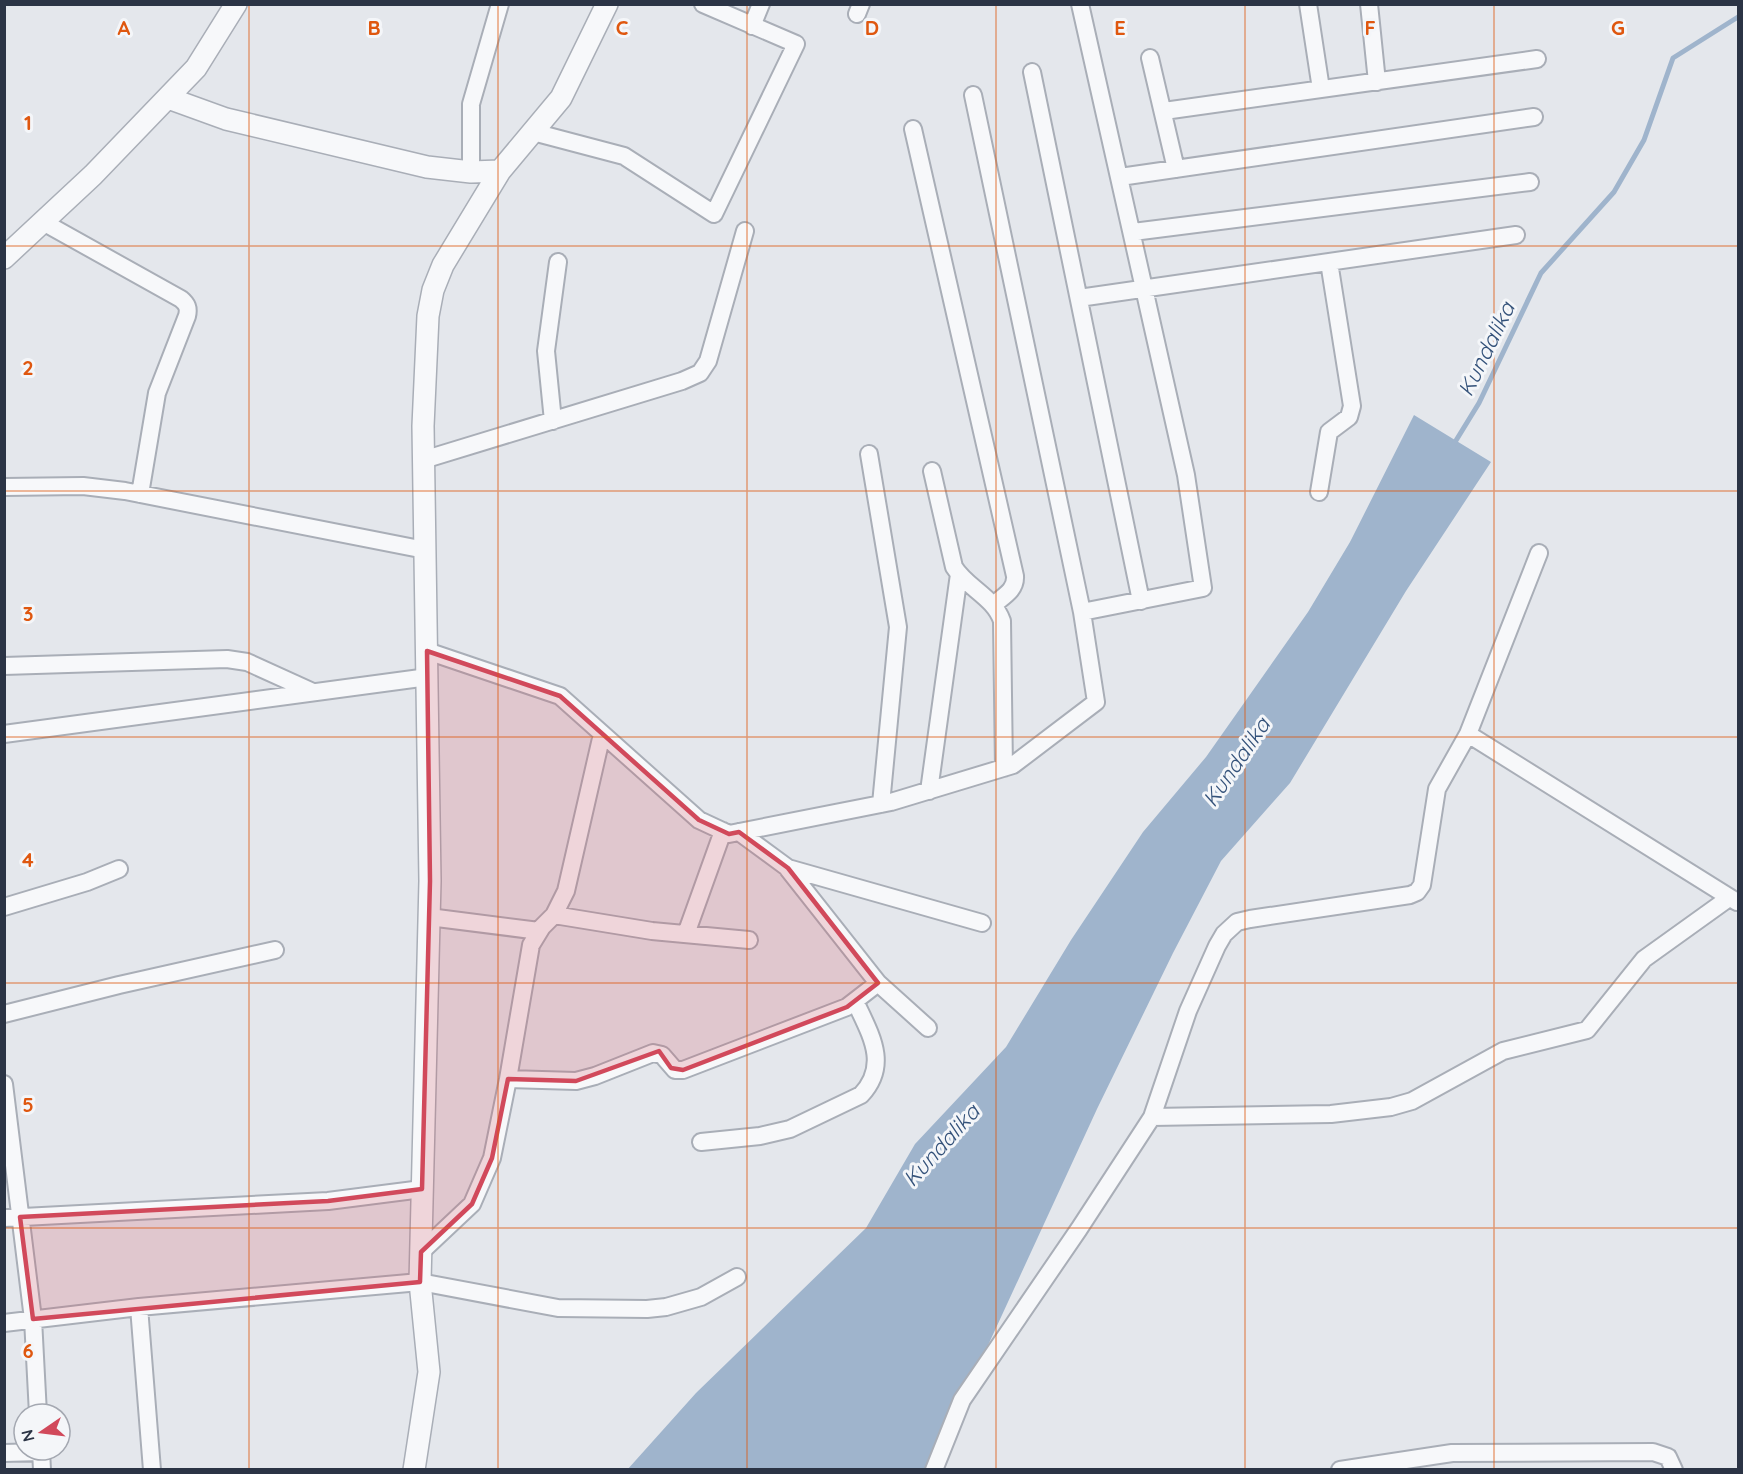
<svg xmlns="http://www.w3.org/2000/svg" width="1743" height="1474" font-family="Quicksand,sans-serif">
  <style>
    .water { fill: #9fb4cc }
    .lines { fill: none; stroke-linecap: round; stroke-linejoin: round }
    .stream { stroke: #9fb4cc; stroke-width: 5 }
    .minor-casing { stroke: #a9aeb7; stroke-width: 20 }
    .tertiary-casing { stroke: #a9aeb7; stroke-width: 24 }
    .minor { stroke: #f7f8fa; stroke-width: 16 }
    .tertiary { stroke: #f7f8fa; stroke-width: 21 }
    .marked { fill: #d1495b; fill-opacity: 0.2; stroke: #d1495b; stroke-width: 4.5; stroke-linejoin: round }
    .grid { fill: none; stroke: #df570f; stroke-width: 1.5; stroke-opacity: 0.55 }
    .labels { text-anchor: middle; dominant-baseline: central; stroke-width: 6; stroke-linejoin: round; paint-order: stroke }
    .water-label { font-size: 22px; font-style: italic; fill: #34527a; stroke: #f4f6f9 }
    .grid-label { font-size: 20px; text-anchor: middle; font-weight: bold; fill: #df570f; stroke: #f4f6f9; stroke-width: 6; stroke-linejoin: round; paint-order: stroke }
  </style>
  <rect width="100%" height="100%" fill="#e4e7ec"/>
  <path class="water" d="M 1414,415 L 1491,462 L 1406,591 L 1290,783 L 1221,861 L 1173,953 L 1097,1109 L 931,1469 L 627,1470 L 696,1393 L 866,1228 L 915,1144 L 1006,1047 L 1071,940 L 1143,832 L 1206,757 L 1308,612 L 1350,542 Z"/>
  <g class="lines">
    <path class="stream" d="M 1452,447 L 1479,403 L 1541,273 L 1614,192 L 1644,140 L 1673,58 L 1738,17"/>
    <defs>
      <path id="minor" d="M 1308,4 L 1321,89
        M 1369,4 L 1377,82
        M 857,14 L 861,4
        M 752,26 L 761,4
        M 1150,58 L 1176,169
        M 1032,72 L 1141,601
        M 973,95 L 1082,612
        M 1164,111 L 1537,59
        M 913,129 L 1015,576 C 1016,590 1004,596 993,605
        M 533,132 L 624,156 L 714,214 L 796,44 L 703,4
        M 471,172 L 471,104 L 500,4
        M 1120,177 L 1534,117
        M 43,222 L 181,299 C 187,304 189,308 187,316 L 157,393 L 140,494
        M 1133,232 L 1530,182
        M 1079,298 L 1516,235
        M 553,421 L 546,351 L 558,262
        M 869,454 L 898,627 L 881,804
        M 423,460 L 682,381 L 700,373 L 708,361 L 745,231
        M 932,471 L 954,567 C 967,588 994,597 1002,621 L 1004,768
        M 4,487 L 83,486 L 125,491 L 425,550
        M 1319,492 L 1329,432 L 1349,417 L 1352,406 L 1329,262
        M 427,651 L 560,696 L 699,820 L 729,834 L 891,802 L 1013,765 L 1096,702 L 1082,612 L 1203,588 L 1186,475 L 1080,4
        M 4,666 L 227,659 L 247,662 L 313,692
        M 4,734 L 428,677
        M 1468,734 L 1737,902
        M 929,791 L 959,574
        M 739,832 L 788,868 L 982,923
        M 788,869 L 878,983 L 928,1028
        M 4,907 L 87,882 L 119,869
        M 554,915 L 652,931 L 749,940
        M 429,917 L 539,931
        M 686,934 L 723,831
        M 4,1014 L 119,985 L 275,950
        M 508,1079 L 576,1081 L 595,1076 L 653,1053 L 662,1055 L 675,1070 L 683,1070 L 847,1007 L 878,983
        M 4,1084 L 33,1319 L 38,1414
        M 1152,1117 L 1331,1114 L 1391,1107 L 1412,1101 L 1503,1051 L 1587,1030 L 1644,959 L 1729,898
        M 701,1142 L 760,1136 L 790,1129 L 861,1095 C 890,1064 870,1034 855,1001
        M 4,1218 L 328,1201 L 422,1189
        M 421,1252 L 472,1204 L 492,1158 L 508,1079 L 531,945 L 542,927 L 554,915 L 566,891 L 602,734
        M 139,1307 L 152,1470
        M 4,1323 L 139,1307 L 420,1282 L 558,1308 L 647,1309 L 666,1307 L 701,1297 L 737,1277
        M 41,1450 L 42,1470
        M 4,1453 L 41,1452
        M 934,1470 L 962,1400 L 1079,1229 L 1152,1117 L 1188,1011 L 1217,946 L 1224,934 L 1237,922 L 1250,919 L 1410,895 L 1417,892 L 1422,885 L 1437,789 L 1468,734 L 1539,553
        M 1340,1470 L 1452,1453 L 1653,1452 L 1668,1457 L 1674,1470"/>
      <path id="tertiary" d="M 168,98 L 226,119 L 427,167 L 471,172 L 500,171
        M 4,258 L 93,175 L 196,68 L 236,4
        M 414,1470 L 429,1372 L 420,1282 L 430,881 L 423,426 L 428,316 L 433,290 L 443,265 L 500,171 L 561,98 L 607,4"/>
    </defs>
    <use href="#minor" class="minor-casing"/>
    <use href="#tertiary" class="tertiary-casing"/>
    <use href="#minor" class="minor"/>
    <use href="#tertiary" class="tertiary"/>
  </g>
  <path class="marked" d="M 427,651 L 560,696 L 699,820 L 729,834 L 739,832 L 788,868 L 878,983 L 847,1007 L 683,1070 L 671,1068 L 659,1051 L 576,1081 L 508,1079 L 492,1158 L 472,1204 L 421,1252 L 420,1282 L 33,1319 L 20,1217 L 328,1201 L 422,1189 L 430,881 Z"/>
  <path class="grid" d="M 249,4 L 249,1470M 498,4 L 498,1470M 747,4 L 747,1470M 996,4 L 996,1470M 1245,4 L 1245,1470M 1494,4 L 1494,1470M 4,246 L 1738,246M 4,491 L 1738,491M 4,737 L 1738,737M 4,983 L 1738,983M 4,1228 L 1738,1228"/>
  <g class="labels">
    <g class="water-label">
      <text transform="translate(1486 349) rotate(-64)">Kundalika</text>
      <text transform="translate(1236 762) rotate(-56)">Kundalika</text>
      <text transform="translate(941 1145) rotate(-48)">Kundalika</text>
    </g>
  </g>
  <g class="grid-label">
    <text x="124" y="35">A</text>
    <text x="374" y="35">B</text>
    <text x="622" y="35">C</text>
    <text x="872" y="35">D</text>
    <text x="1120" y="35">E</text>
    <text x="1370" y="35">F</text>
    <text x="1618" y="35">G</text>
    <text x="28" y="130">1</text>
    <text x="28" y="375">2</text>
    <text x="28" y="621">3</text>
    <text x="28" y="867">4</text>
    <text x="28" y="1112">5</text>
    <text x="28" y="1358">6</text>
  </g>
  <rect width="1743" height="1474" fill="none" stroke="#2b3445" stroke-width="12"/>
  <g transform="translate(42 1432) rotate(256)"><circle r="28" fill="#f4f6f9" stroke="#a4a8b1" stroke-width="1.5"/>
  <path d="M0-4.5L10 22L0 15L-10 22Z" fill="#d1495b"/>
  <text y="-9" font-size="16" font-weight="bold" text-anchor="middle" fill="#2b3445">N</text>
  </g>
</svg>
